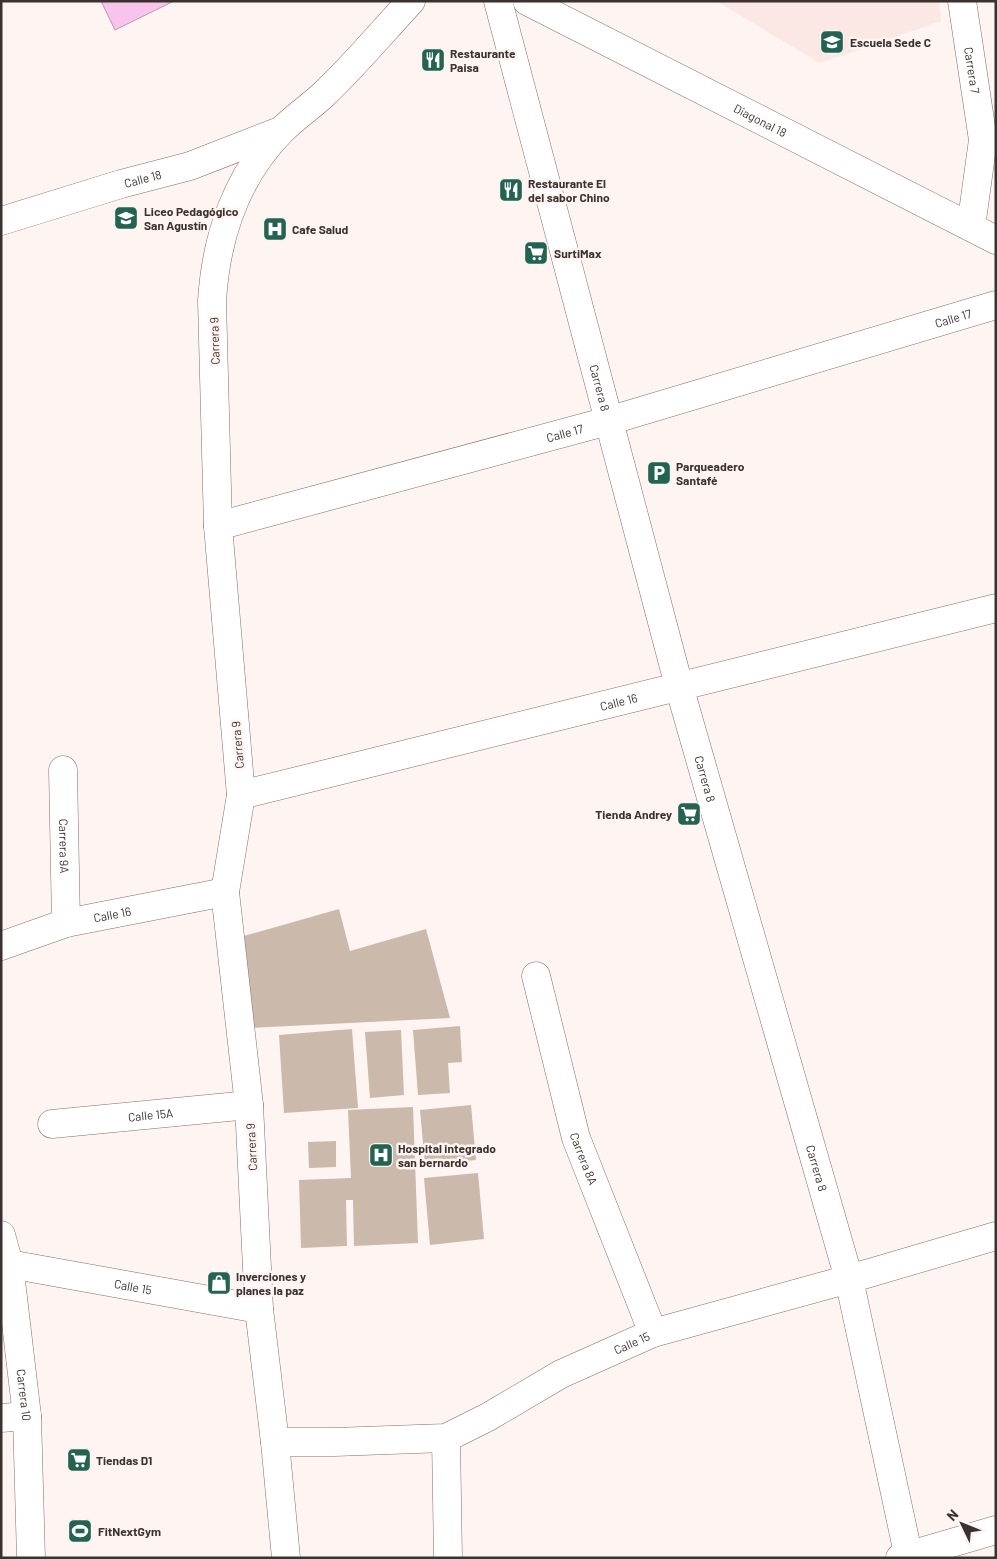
<svg xmlns="http://www.w3.org/2000/svg" width="997" height="1559" font-family="Barlow,sans-serif">
  <style>
    .built { fill: #fbe7e3 }
    .water { fill: #f8c4eb; stroke: #bf98b3 }
    .building { fill: #cbb9ab }
    .lines { fill: none; stroke-linecap: round; stroke-linejoin: round }
    .minor-casing { stroke: #836e69; stroke-width: 29 }
    .major-casing { stroke: #836e69; stroke-width: 29 }
    .highway-casing { stroke: #836e69; stroke-width: 29 }
    .minor { stroke: #fff; stroke-width: 28 }
    .major { stroke: #fff; stroke-width: 28 }
    .highway { stroke: #fff; stroke-width: 28 }
    .labels { text-anchor: middle; dominant-baseline: central; stroke-width: 5; stroke-linejoin: round; paint-order: stroke }
    .poi-label { font-size: 12px; font-weight: bold; fill: #3b312f; stroke: #fef4f2; text-anchor: start }
    .street-label { font-size: 12px; fill: #3b312f; stroke: #fef4f2 }
  </style>
  <rect width="100%" height="100%" fill="#fef4f2"/>
  <path class="built" d="M 716,1 L 939,1 L 941,21 L 820,63 Z"/>
  <path class="water" d="M 101,1 L 174,1 L 115,30 Z"/>
  <path class="building" d="M 339,909 L 350,951 L 426,929 L 450,1018 L 250,1028 L 244,936 Z
    M 460,1026 L 462,1062 L 448,1063 L 450,1093 L 418,1095 L 413,1030 Z
    M 352,1029 L 358,1108 L 284,1113 L 279,1035 Z
    M 401,1030 L 404,1095 L 370,1098 L 365,1032 Z
    M 471,1105 L 476,1160 L 425,1165 L 420,1110 Z
    M 413,1107 L 418,1243 L 354,1246 L 353,1200 L 346,1200 L 347,1246 L 301,1248 L 299,1180 L 351,1178 L 348,1110 Z
    M 336,1141 L 336,1167 L 309,1168 L 308,1142 Z
    M 478,1173 L 484,1239 L 430,1245 L 424,1178 Z"/>
  <g class="lines">
    <defs>
      <g id="minor">
        <path id="s1" d="M 498,1 L 679,686 L 849,1279 L 909,1558"/>
        <path id="s2" d="M 962,1 L 983,140 L 971,227"/>
        <path id="s3" d="M 1,221 L 121,184 L 190,166 L 280,131"/>
        <path id="s4" d="M 218,526 L 608,421 L 996,305"/>
        <path id="s5" d="M 63,770 L 66,923"/>
        <path id="s6" d="M 241,795 L 996,608"/>
        <path id="s7" d="M 1,946 L 66,923 L 225,892"/>
        <path id="s8" d="M 536,976 L 576,1138 L 653,1333"/>
        <path id="s9" d="M 52,1124 L 249,1105"/>
        <path id="s10" d="M 9,1264 L 259,1309"/>
        <path d="M 1,1418 L 27,1416"/>
        <path d="M 446,1438 L 448,1558"/>
        <path id="s11" d="M 275,1442 L 334,1442 L 446,1438 L 488,1417 L 561,1374 L 653,1333 L 849,1279 L 996,1236"/>
        <path d="M 286,1558 L 275,1442 L 259,1309 L 249,1105 L 225,892 L 241,795 L 218,526 L 212,301 C 216,238 236,176 282,130 C 295,117 310,107 323,95 C 354,66 382,32 411,1"/>
        <path d="M 900,1558 L 996,1530"/>
      </g>
      <g id="major">
        <path id="s12" d="M 527,1 L 996,240"/>
      </g>
      <g id="highway">
        <path id="s13" d="M 1,1235 L 9,1264 L 27,1416 L 31,1558"/>
      </g>
    </defs>
    <use href="#minor" class="minor-casing"/>
    <use href="#major" class="major-casing"/>
    <use href="#highway" class="highway-casing"/>
    <use href="#minor" class="minor"/>
    <use href="#major" class="major"/>
    <use href="#highway" class="highway"/>
  </g>
  <defs>
    <symbol id="school-square" viewBox="-11 -11 22 22"><rect x="-9" y="-9" width="18" height="18" rx="4" fill="#226351" stroke="#fef4f2"/><path d="M0-5L7-2L0 1L-7-2ZM-4 1L0 2.5L4 1V4Q0 6-4 4Z" fill="#fff"/></symbol>
    <symbol id="restaurant-square" viewBox="-11 -11 22 22"><rect x="-9" y="-9" width="18" height="18" rx="4" fill="#226351" stroke="#fef4f2"/><path d="M-5-6h1v4h1v-4h1v4h1v-4h1v5L-1.5 .5V6h-2V.5L-5-1ZM5-6V6H3V1.5H1.5Q1.5-4 5-6Z" fill="#fff"/></symbol>
    <symbol id="hospital-square" viewBox="-11 -11 22 22"><rect x="-9" y="-9" width="18" height="18" rx="4" fill="#226351" stroke="#fef4f2"/><path d="M-5-5h3v3.5h4V-5h3V5h-3V1.5h-4V5h-3Z" fill="#fff"/></symbol>
    <symbol id="supermarket-square" viewBox="-11 -11 22 22"><rect x="-9" y="-9" width="18" height="18" rx="4" fill="#226351" stroke="#fef4f2"/><path d="M-6-5.5h2.5l.6 2H6L4.5 2H-2.5L-4.4-4H-6ZM-1.5 3.2a1.3 1.3 0 1 0 .1 0ZM3 3.2a1.3 1.3 0 1 0 .1 0Z" fill="#fff"/></symbol>
    <symbol id="parking-square" viewBox="-11 -11 22 22"><rect x="-9" y="-9" width="18" height="18" rx="4" fill="#226351" stroke="#fef4f2"/><path d="M-3.5-5.5H1a3.5 3.5 0 0 1 0 7H-1V5.5H-3.5ZM-1-3.4V-.6H.8a1.4 1.4 0 0 0 0-2.8Z" fill="#fff"/></symbol>
    <symbol id="shop-square" viewBox="-11 -11 22 22"><rect x="-9" y="-9" width="18" height="18" rx="4" fill="#226351" stroke="#fef4f2"/><path d="M-5-2.5h2.3a2.7 3.5 0 0 1 5.4 0H5L5.5 6h-11ZM-1.5-2.5h3a1.5 2.3 0 0 0-3 0Z" fill="#fff"/></symbol>
    <symbol id="stadium-square" viewBox="-11 -11 22 22"><rect x="-9" y="-9" width="18" height="18" rx="4" fill="#226351" stroke="#fef4f2"/><path d="M0-5a6.5 5 0 1 0 0 10a6.5 5 0 1 0 0-10ZM-3.5-1.8h7v3.6h-7Z" fill="#fff"/></symbol>
  </defs>
  <g fill-rule="evenodd">
    <use href="#school-square" x="818" y="28" width="28" height="28"/>
    <use href="#restaurant-square" x="419" y="46" width="28" height="28"/>
    <use href="#restaurant-square" x="497" y="176" width="28" height="28"/>
    <use href="#school-square" x="112" y="204" width="28" height="28"/>
    <use href="#hospital-square" x="261" y="215" width="28" height="28"/>
    <use href="#supermarket-square" x="522" y="239" width="28" height="28"/>
    <use href="#parking-square" x="645" y="459" width="28" height="28"/>
    <use href="#supermarket-square" x="675" y="800" width="28" height="28"/>
    <use href="#hospital-square" x="367" y="1141" width="28" height="28"/>
    <use href="#shop-square" x="205" y="1269" width="28" height="28"/>
    <use href="#supermarket-square" x="65" y="1446" width="28" height="28"/>
    <use href="#stadium-square" x="66" y="1517" width="28" height="28"/>
  </g>
  <g class="labels">
    <g class="poi-label">
      <text x="850" y="42">Escuela Sede C</text>
      <text x="450" y="53">Restaurante<tspan x="450" dy="14">Paisa</tspan></text>
      <text x="528" y="183">Restaurante El<tspan x="528" dy="14">del sabor Chino</tspan></text>
      <text x="144" y="211">Liceo Pedagógico<tspan x="144" dy="14">San Agustín</tspan></text>
      <text x="292" y="229">Cafe Salud</text>
      <text x="554" y="253">SurtiMax</text>
      <text x="676" y="466">Parqueadero<tspan x="676" dy="14">Santafé</tspan></text>
      <text x="672" y="814" text-anchor="end">Tienda Andrey</text>
      <text x="398" y="1148">Hospital integrado<tspan x="398" dy="14">san bernardo</tspan></text>
      <text x="236" y="1276">Inverciones y<tspan x="236" dy="14">planes la paz</tspan></text>
      <text x="96" y="1460">Tiendas D1</text>
      <text x="98" y="1531">FitNextGym</text>
    </g>
    <g class="street-label">
      <text stroke="none"><textPath href="#s2" startOffset="70">Carrera 7</textPath></text>
      <text stroke="none"><textPath href="#s12" startOffset="262">Diagonal 18</textPath></text>
      <text stroke="none"><textPath href="#s3" startOffset="148">Calle 18</textPath></text>
      <text stroke="none"><textPath href="#s4" startOffset="764">Calle 17</textPath></text>
      <text transform="translate(214 341) rotate(-92)">Carrera 9</text>
      <text stroke="none"><textPath href="#s1" startOffset="400">Carrera 8</textPath></text>
      <text stroke="none"><textPath href="#s4" startOffset="359">Calle 17</textPath></text>
      <text stroke="none"><textPath href="#s6" startOffset="389">Calle 16</textPath></text>
      <text transform="translate(237 745) rotate(-95)">Carrera 9</text>
      <text stroke="none"><textPath href="#s1" startOffset="805">Carrera 8</textPath></text>
      <text stroke="none"><textPath href="#s5" startOffset="76">Carrera 9A</textPath></text>
      <text stroke="none"><textPath href="#s7" startOffset="116">Calle 16</textPath></text>
      <text stroke="none"><textPath href="#s9" startOffset="99">Calle 15A</textPath></text>
      <text transform="translate(251 1147) rotate(-93)">Carrera 9</text>
      <text stroke="none"><textPath href="#s8" startOffset="189">Carrera 8A</textPath></text>
      <text stroke="none"><textPath href="#s1" startOffset="1210">Carrera 8</textPath></text>
      <text stroke="none"><textPath href="#s10" startOffset="126">Calle 15</textPath></text>
      <text stroke="none"><textPath href="#s11" startOffset="380">Calle 15</textPath></text>
      <text stroke="none"><textPath href="#s13" startOffset="162">Carrera 10</textPath></text>
    </g>
  </g>
  <rect width="997" height="1559" fill="none" stroke="#3b312f" stroke-width="5"/>
  <g transform="translate(962 1524) rotate(313)" stroke="#fef4f2" stroke-width="4" paint-order="stroke">
  <path d="M0-4L9 19L0 12L-9 19Z" fill="#3b312f"/>
  <text y="-8" font-size="14" font-weight="bold" text-anchor="middle" fill="#3b312f">N</text>
  </g>
</svg>
